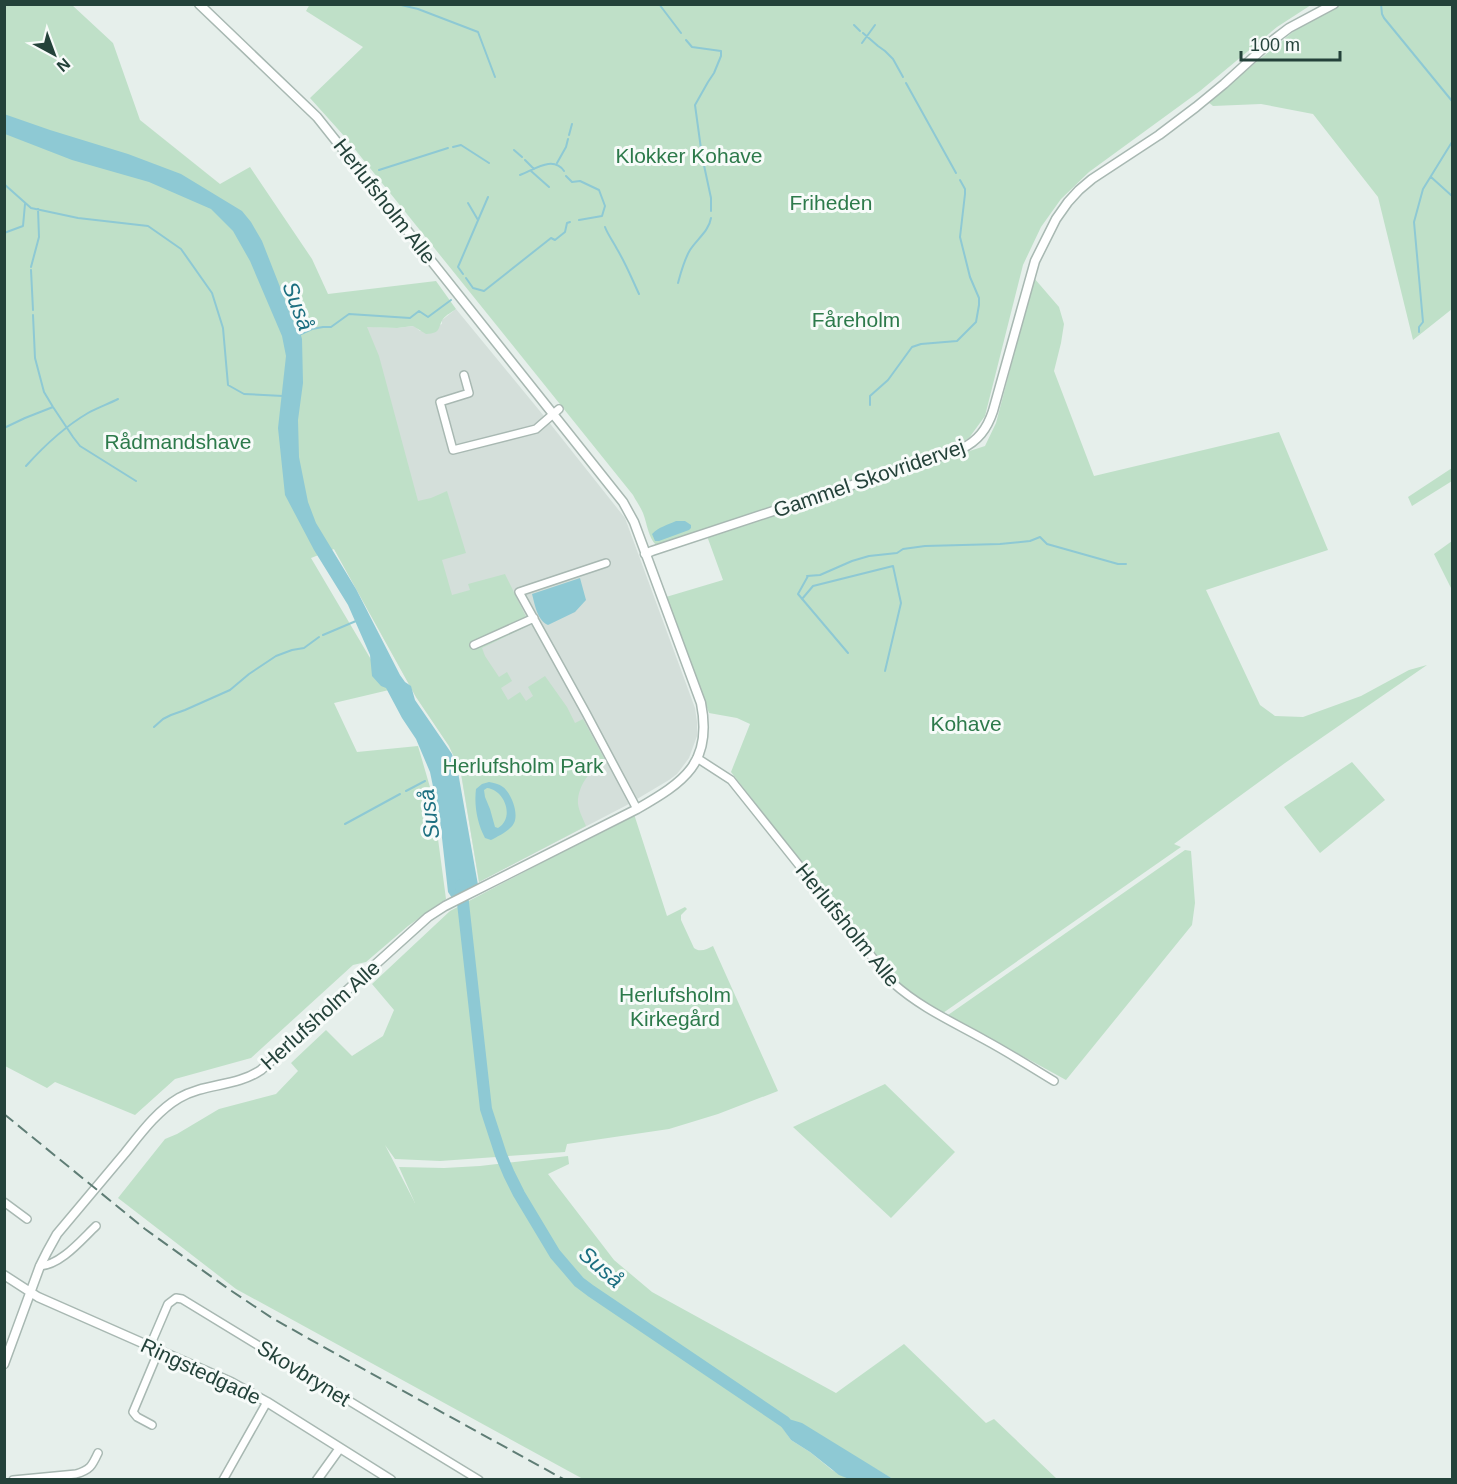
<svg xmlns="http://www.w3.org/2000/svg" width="1457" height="1484" font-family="Helvetica,sans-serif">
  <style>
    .built { fill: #d4dfda }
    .green { fill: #bfe0c8 }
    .water { fill: #8ec9d4; fill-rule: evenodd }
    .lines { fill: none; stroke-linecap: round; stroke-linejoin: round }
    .stream { stroke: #8ec9d4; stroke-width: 2 }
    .river { stroke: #8ec9d4; stroke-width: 12 }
    .minor-casing { stroke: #a8b8b2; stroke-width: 10 }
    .tertiary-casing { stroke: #a8b8b2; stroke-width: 11 }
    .minor { stroke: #fff; stroke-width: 7 }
    .tertiary { stroke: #fff; stroke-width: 8 }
    .rail { stroke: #5f7d75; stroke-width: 2; stroke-dasharray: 12 6; stroke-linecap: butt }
    .labels { text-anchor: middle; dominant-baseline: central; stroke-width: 6; stroke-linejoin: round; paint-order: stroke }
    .park-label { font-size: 21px; fill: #2d7a4b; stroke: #f7fbf9 }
    .street-label { font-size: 21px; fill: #24423a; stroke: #f7fbf9 }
    .water-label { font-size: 22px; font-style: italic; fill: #1c6f80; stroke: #f7fbf9 }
  </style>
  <rect width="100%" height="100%" fill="#e6efeb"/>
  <path class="built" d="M 456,309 L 548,421 L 625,518 L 695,708 L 697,722 L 697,736 L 689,758 L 677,774 L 669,780 L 627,805 L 479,882 L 461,774 L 455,759 L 449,746 L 416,697 L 334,549 L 350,326 L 397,328 L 414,326 L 420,331 L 442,324 L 442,320 Z"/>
  <path class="green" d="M 310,4 L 1311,5 L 1277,27 L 1200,91 L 1089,172 L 1061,199 L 1041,227 L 1023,265 L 985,416 L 969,438 L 957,445 L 656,545 C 648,537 647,523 643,513 C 640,506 636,501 633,495 L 345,137 L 310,98 L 363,47 L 306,11 Z
    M 4,5 L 72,5 L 113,43 L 140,120 L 220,184 L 250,167 L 312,259 L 328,294 L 436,281 L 456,309 C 452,312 446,315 443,319 C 437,328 442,333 426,334 L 413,326 L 397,328 L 367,327 L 379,356 L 418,501 L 431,498 L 447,491 L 466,553 L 442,560 L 452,595 L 470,590 L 468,584 L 505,574 L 530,625 L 482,648 L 485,656 L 499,677 L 507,672 L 512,681 L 501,688 L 508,700 L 520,692 L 526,701 L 533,696 L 528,687 L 545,676 L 567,707 L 575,723 L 583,719 L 605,760 C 591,769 577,786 578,804 C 579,811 583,819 586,826 L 479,882 L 461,773 L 455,759 L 449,746 L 416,697 L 334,549 L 311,558 L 389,690 L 334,703 L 357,752 L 418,746 L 432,794 L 446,899 L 408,926 L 366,962 L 353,965 L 251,1058 L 175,1079 L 135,1115 L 55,1082 L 47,1088 L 5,1066 Z
    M 1342,5 L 1452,5 L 1452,309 L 1413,340 L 1378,197 L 1313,114 L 1261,104 L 1213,106 L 1208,102 L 1294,31 L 1325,12 Z
    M 1034,278 L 1059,307 L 1064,324 L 1061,343 L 1054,371 L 1094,476 L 1279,432 L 1328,550 L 1206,590 L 1260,705 L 1275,716 L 1303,717 L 1361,696 L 1409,670 L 1427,665 L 1285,763 L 1174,844 L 1181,847 L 943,1013 L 919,1003 L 898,984 L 731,772 L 750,724 L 737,718 L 709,713 L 666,597 L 723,580 L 707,536 L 985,446 L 996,423 Z
    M 1452,468 L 1452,481 L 1412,506 L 1408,497 Z
    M 1452,541 L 1452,590 L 1434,554 Z
    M 1352,762 L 1385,800 L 1320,853 L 1284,807 Z
    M 634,814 L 667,916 L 685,907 L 687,909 L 681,915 L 681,920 L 694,948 C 700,953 707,949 713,946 L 778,1091 L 718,1114 L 669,1129 L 567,1144 L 565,1152 L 440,1161 L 395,1159 L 385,1145 L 415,1203 L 399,1167 L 444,1168 L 480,1166 L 568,1156 L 569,1164 L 548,1174 L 614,1260 L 652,1292 L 836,1393 L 904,1344 L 986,1423 L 994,1419 L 1057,1479 L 893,1479 L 869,1465 L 773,1414 L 791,1440 L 810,1452 L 832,1470 L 849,1479 L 583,1479 L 236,1289 L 118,1198 L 165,1139 L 177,1134 L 219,1109 L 276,1094 L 298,1071 L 291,1063 L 326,1030 L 352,1056 L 383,1036 L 394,1010 L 372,984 L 450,911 Z
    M 1185,850 L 1191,851 L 1195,903 L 1192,925 L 1066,1080 L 948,1015 Z
    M 885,1084 L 955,1152 L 891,1218 L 793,1127 Z"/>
  <path class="water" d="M 4,114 L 50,130 L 128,154 L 181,174 L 242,211 L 251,222 L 262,241 L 293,320 L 300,332 L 302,339 L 303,383 L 298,420 L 299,457 L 308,502 L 316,523 L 356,589 L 400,675 L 405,682 L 411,686 L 415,700 L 452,754 L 458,772 L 478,885 L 452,898 L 448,892 L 440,820 L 430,772 L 416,739 L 402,718 L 386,688 L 381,686 L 372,676 L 370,655 L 348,605 L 314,550 L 285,495 L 278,428 L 286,356 L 282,336 L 250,261 L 233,231 L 211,209 L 149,182 L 72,160 L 5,134 Z
    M 676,521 L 685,521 L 691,525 L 691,528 L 689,530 L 659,541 L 655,541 L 652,534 C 659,527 667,525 676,521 Z
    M 580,578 L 586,600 L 575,612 L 548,625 C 537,620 535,605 532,594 Z
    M 489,782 C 494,783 499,784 503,787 C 511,793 519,813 514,823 C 510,831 498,836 491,840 L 485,838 C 477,823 474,805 476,789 L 482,784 ZM 487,788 C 505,790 515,818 498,828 L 495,827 L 490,809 L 485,797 L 484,790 Z
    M 772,1414 L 802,1423 L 893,1479 L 849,1479 L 839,1475 L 810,1452 L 791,1440 Z"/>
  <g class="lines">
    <path class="stream" d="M 397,4 L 418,9 L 478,32 L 495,77
      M 659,4 L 681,33
      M 1381,4 L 1382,14 L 1384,18 L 1452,101
      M 367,5 L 368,4
      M 854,25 L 860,31
      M 863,33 L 878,46 L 885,51 L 893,59 L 903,77
      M 686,40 L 692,47 L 721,51 L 721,56 L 714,73 L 708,82 L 695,105 L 702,156 L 711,198 L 711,211
      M 862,43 L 875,25
      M 906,83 L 956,173
      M 569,135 L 572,124
      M 453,147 L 461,145 L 489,163
      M 514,150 L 522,157
      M 525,160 L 534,169
      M 557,163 L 566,147 L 568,139
      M 379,170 L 448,148
      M 531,171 L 549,187
      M 520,175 C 534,170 553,155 564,171
      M 566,176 L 572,182 L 580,181 L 599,190 L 605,206 L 602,216 L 579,220
      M 1431,177 L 1452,196
      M 4,184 L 31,208 L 78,218 L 148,226 L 181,249 L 212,293 L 223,328 L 228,385 L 244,394 L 283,396
      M 468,203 L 478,220
      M 605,227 C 608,235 613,241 617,249 C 626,264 632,279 639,294
      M 4,233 L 23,226 L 25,204
      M 31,267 L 39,237 L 38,209
      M 31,270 L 33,310
      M 463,274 L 458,267 L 488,197
      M 466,278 L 473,288 L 484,291 L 551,238 L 555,240 L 565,232 L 567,223 L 570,222
      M 678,283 C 681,272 684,260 690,250 C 697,239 709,231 711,218
      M 33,315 L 35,358 L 44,392 L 53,407 L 73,437 L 80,446 L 136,481
      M 1419,332 L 1419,327 L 1423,322 L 1414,222 L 1423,189 L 1452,142
      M 299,335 L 312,329 L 323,327 L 331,327 L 349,314 L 410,318 L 419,311 L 428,317 L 451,300
      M 870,405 L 870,396 L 888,380 L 912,347 L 921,344 L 957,341 L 976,322 L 979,305 L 979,298 L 970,277 L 960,237 L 965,194 L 965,189 L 960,180
      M 4,428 L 25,418 L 53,407
      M 26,466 C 44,446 64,427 88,413 C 97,408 108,404 118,399
      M 807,576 L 820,575 L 852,561 L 869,556 L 897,553 L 903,549 L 925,546 L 1000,544 L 1030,541 L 1040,537 L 1047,544 L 1118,564 L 1126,564
      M 808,576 L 798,594 L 848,653
      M 802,599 L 813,586 L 893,566 L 901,603 L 885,671
      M 323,635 L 356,621
      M 154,727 L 163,719 L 171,715 L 185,710 L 230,690 L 249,674 L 276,656 L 292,650 L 304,648 L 319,637
      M 406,791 L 425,781
      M 345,824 L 400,794"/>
    <path class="river" d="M 461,885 L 486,1109 L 501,1155 L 509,1174 L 519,1194 L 555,1254 L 579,1282 L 591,1291 L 785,1422"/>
    <defs>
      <path id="minor" d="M 464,375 L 469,393 L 440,402 L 453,450 L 536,429 L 559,409
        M 606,563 L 519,592 L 586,713 L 637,809
        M 474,645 L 534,618
        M 697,758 L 731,780 L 893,983 C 921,1008 953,1022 985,1040 C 1009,1053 1031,1067 1054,1081
        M 4,1202 L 27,1219
        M 40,1266 C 61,1265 82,1239 96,1226
        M 150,1346 L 168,1304 L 176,1298 L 182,1299 L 479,1480
        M 152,1425 L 137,1417 L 133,1412 L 159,1350
        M 13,1480 L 76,1474 C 90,1470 92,1466 98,1453
        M 223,1480 L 267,1402"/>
      <path id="tertiary" d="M 645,554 L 652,551 L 961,449 C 978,441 987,429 993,411 L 1035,261 L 1056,219 L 1068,202 L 1079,190 L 1092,179 L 1159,135 L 1196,107 L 1224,84 L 1268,44 L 1289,28 L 1334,4
        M 4,1275 L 38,1297 L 231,1382 L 267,1402 L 391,1480
        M 4,1364 L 40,1266 L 47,1252 L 57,1234 C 80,1207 102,1180 125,1153 C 141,1133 157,1111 179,1098 C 205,1083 236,1087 261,1070 L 367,972 L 428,917 L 445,906 L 637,809 C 684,782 713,763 701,703 L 634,522 L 623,502 L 317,117 L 199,4
        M 317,1480 L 340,1448"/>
    </defs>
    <use href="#minor" class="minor-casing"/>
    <use href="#tertiary" class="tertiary-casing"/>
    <use href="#minor" class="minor"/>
    <use href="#tertiary" class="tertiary"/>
    <path class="rail" d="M 4,1114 L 145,1229 L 230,1290 L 272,1318 L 347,1360 L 565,1480"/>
  </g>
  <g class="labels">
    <g class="park-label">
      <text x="689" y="155">Klokker Kohave</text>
      <text x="831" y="202">Friheden</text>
      <text x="856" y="319">Fåreholm</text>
      <text x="178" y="441">Rådmandshave</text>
      <text x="966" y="723">Kohave</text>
      <text x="523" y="765">Herlufsholm Park</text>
      <text x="675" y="994">Herlufsholm<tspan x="675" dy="24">Kirkegård</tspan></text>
    </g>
    <g class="street-label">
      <text transform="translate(385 201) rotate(52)">Herlufsholm Alle</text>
      <text transform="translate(869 478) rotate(-19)">Gammel Skovridervej</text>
      <text transform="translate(848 925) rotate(51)">Herlufsholm Alle</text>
      <text transform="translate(320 1015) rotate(-42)">Herlufsholm Alle</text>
      <text transform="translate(201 1371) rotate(25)">Ringstedgade</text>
      <text transform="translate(304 1373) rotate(32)">Skovbrynet</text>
    </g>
    <g class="water-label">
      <text transform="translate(298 306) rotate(69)">Suså</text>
      <text transform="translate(429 814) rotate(-97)">Suså</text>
      <text transform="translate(601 1267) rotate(41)">Suså</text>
    </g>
  </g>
  <rect width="1457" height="1484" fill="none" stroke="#24423a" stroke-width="12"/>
  <g transform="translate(54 54) rotate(139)" stroke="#f7fbf9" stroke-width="4.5" paint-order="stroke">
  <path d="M0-4.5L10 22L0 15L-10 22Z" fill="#24423a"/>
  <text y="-9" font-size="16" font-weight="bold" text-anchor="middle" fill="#24423a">N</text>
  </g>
  <path d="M1241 51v9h99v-9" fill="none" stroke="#24423a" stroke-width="3"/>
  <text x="1250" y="51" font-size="18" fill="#24423a" stroke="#f7fbf9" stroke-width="4.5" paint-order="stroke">100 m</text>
</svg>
